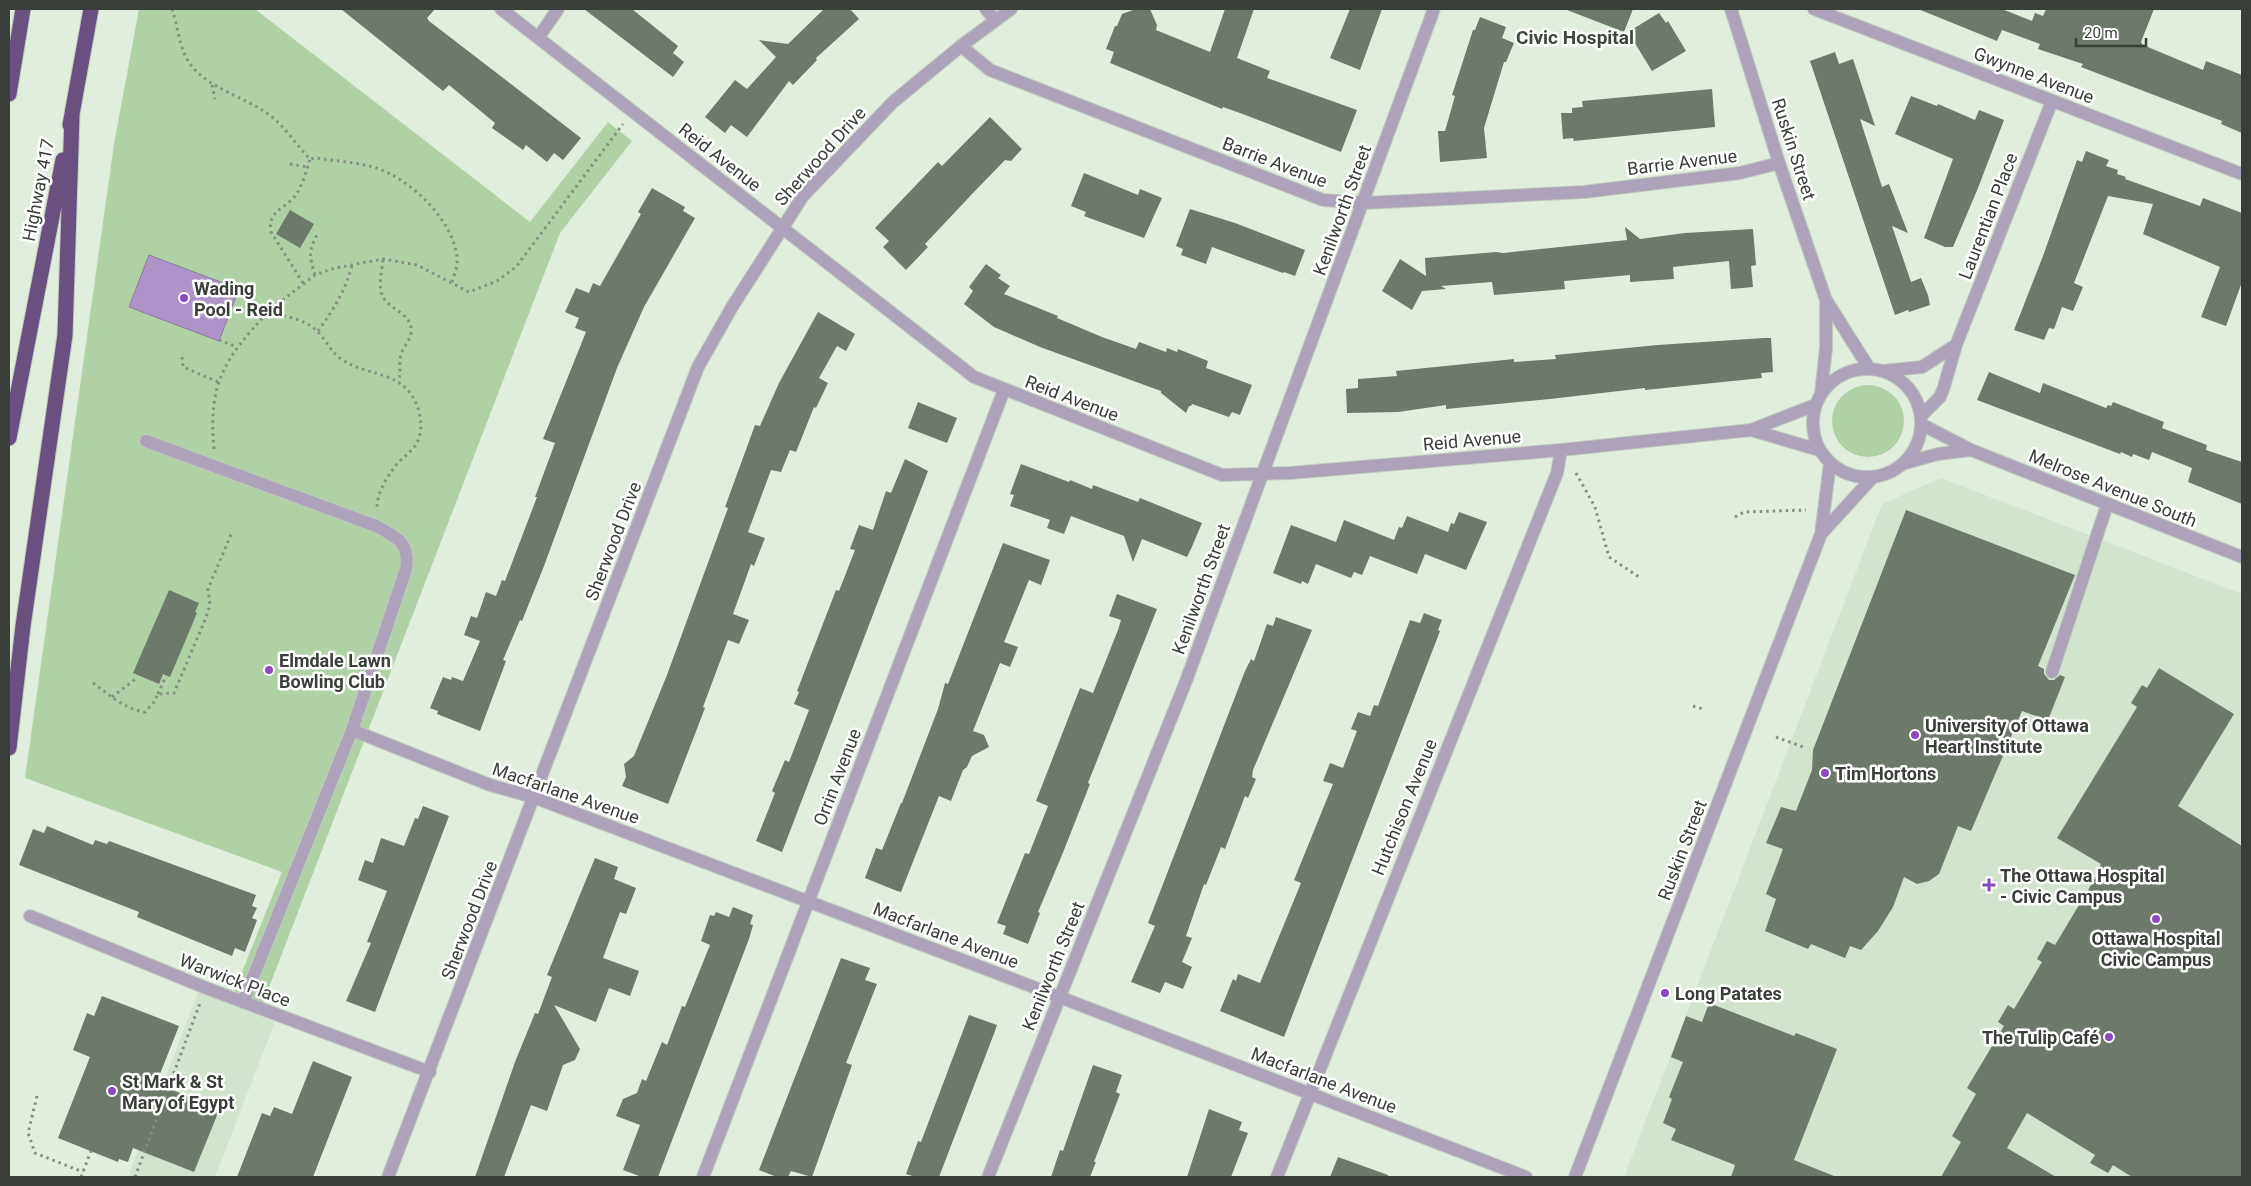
<svg xmlns="http://www.w3.org/2000/svg" width="2251" height="1186" font-family="Roboto,sans-serif">
  <style>
    .built { fill: #d2e4cd }
    .green { fill: #b0d1a6 }
    .water { fill: #ae93c8; stroke: #8b7a9d }
    .building { fill: #6d796a }
    .lines { fill: none; stroke-linecap: round; stroke-linejoin: round }
    .service-casing { stroke: #bfcbbc; stroke-width: 14 }
    .minor-casing { stroke: #bfcbbc; stroke-width: 14 }
    .tertiary-casing { stroke: #bfcbbc; stroke-width: 14 }
    .motorway-casing { stroke: #bfcbbc; stroke-width: 17 }
    .path { stroke: #868e83; stroke-width: 3; stroke-dasharray: 2.5 4; stroke-linecap: butt }
    .service { stroke: #ada2ba; stroke-width: 12 }
    .minor { stroke: #ada2ba; stroke-width: 12 }
    .tertiary { stroke: #ada2ba; stroke-width: 12 }
    .motorway { stroke: #695081; stroke-width: 15 }
    .poi-dot { fill: #8b49be; stroke: #fff; stroke-width: 2 }
    .labels { text-anchor: middle; dominant-baseline: central; stroke-width: 5; stroke-linejoin: round; paint-order: stroke }
    .street-label { font-size: 18px; fill: #393e38; stroke: #fff }
    .poi-label { font-size: 18px; font-weight: bold; fill: #393e38; stroke: #fff; text-anchor: start }
    .neighbourhood-label { font-size: 19px; font-weight: bold; fill: #3c4739; stroke: #fff }
  </style>
  <rect width="100%" height="100%" fill="#e1eedd"/>
  <path class="built" d="M 1941,478 L 2242,594 L 2242,1177 L 1624,1177 L 1882,504 Z
    M 198,992 L 275,1022 L 215,1177 L 128,1177 Z"/>
  <path class="green" d="M 139,9 L 255,9 L 530,222 L 608,122 L 632,141 L 560,233 L 261,1008 L 232,997 L 282,872 L 25,778 L 114,144 Z
    M1832 421a36 36 0 1 1 72 0a36 36 0 1 1-72 0Z"/>
  <path class="water" d="M 149,255 L 239,289 L 219,341 L 129,307 Z"/>
  <path class="building" d="M 341,9 L 435,9 L 427,18 L 429,21 L 581,138 L 563,160 L 554,153 L 547,162 L 526,145 L 523,150 L 492,128 L 495,123 L 449,85 L 443,91 Z
    M 584,9 L 632,9 L 678,46 L 673,53 L 684,62 L 673,77 Z
    M 824,9 L 850,9 L 859,19 L 816,58 L 817,60 L 793,85 L 789,81 L 747,137 L 731,125 L 725,133 L 705,117 L 735,80 L 747,89 L 776,57 L 759,40 L 788,44 Z
    M 1136,9 L 1150,9 L 1157,25 L 1156,30 L 1210,52 L 1225,9 L 1254,9 L 1237,58 L 1270,71 L 1267,78 L 1357,110 L 1341,152 L 1240,113 L 1223,107 L 1222,109 L 1110,63 L 1114,52 L 1106,49 L 1115,26 L 1117,26 L 1122,14 Z
    M 1350,9 L 1382,9 L 1360,70 L 1330,58 Z
    M 1568,9 L 1633,9 L 1624,32 L 1567,10 Z
    M 1918,9 L 2002,9 L 2032,21 L 2035,13 L 2043,16 L 2046,9 L 2154,9 L 2141,42 L 2143,45 L 2203,70 L 2206,61 L 2242,75 L 2242,133 L 2221,124 L 2222,121 L 2081,67 L 2083,64 L 2038,49 L 2040,44 L 2002,30 L 1997,41 Z
    M 1659,13 L 1666,23 L 1668,21 L 1686,51 L 1652,71 L 1628,32 Z
    M 1480,17 L 1506,27 L 1502,38 L 1514,43 L 1506,62 L 1504,62 L 1484,128 L 1487,158 L 1440,162 L 1438,131 L 1445,131 L 1455,96 L 1452,95 L 1473,30 L 1475,30 Z
    M 1835,52 L 1839,64 L 1853,59 L 1875,126 L 1860,119 L 1882,187 L 1889,184 L 1908,233 L 1892,226 L 1911,282 L 1921,278 L 1928,295 L 1930,305 L 1909,312 L 1908,310 L 1895,315 L 1810,61 Z
    M 1712,89 L 1715,127 L 1574,141 L 1573,138 L 1563,139 L 1561,113 L 1572,113 L 1572,108 L 1583,107 L 1582,101 Z
    M 1911,96 L 1937,106 L 1938,104 L 1975,120 L 1979,110 L 2004,120 L 1978,188 L 1953,247 L 1945,247 L 1924,238 L 1953,159 L 1895,134 Z
    M 990,117 L 1022,149 L 1011,161 L 1005,160 L 973,193 L 925,244 L 928,247 L 906,270 L 883,247 L 889,241 L 875,228 L 938,162 L 942,166 Z
    M 2086,151 L 2109,160 L 2106,166 L 2118,170 L 2117,174 L 2126,177 L 2125,179 L 2200,206 L 2203,198 L 2242,213 L 2242,282 L 2226,326 L 2201,317 L 2220,267 L 2143,234 L 2153,204 L 2108,196 L 2074,283 L 2083,287 L 2073,311 L 2062,307 L 2054,329 L 2049,328 L 2044,340 L 2014,330 L 2043,256 L 2077,160 L 2082,162 Z
    M 1084,173 L 1138,195 L 1140,189 L 1162,198 L 1144,238 L 1084,216 L 1086,212 L 1071,206 Z
    M 652,188 L 685,207 L 683,211 L 695,218 L 644,307 L 617,368 L 544,566 L 522,621 L 520,620 L 503,660 L 506,661 L 480,731 L 437,714 L 438,711 L 430,708 L 443,677 L 451,680 L 452,677 L 463,681 L 480,641 L 464,635 L 471,616 L 477,618 L 486,592 L 496,596 L 502,580 L 505,581 L 537,497 L 535,497 L 555,443 L 543,439 L 586,332 L 575,328 L 579,318 L 565,312 L 576,288 L 589,293 L 593,283 L 600,286 L 641,214 L 638,212 Z
    M 1190,209 L 1235,223 L 1305,250 L 1295,276 L 1284,272 L 1283,273 L 1212,247 L 1206,264 L 1181,255 L 1183,249 L 1176,246 Z
    M 290,210 L 314,224 L 300,248 L 276,234 Z
    M 1625,227 L 1640,239 L 1685,233 L 1753,229 L 1756,265 L 1751,266 L 1753,287 L 1731,289 L 1729,261 L 1673,267 L 1674,279 L 1630,282 L 1630,275 L 1564,281 L 1565,289 L 1530,292 L 1494,295 L 1492,282 L 1441,286 L 1446,289 L 1422,291 L 1412,310 L 1382,291 L 1400,259 L 1426,276 L 1425,258 L 1496,252 L 1503,253 L 1627,240 Z
    M 986,264 L 1001,275 L 998,278 L 1010,286 L 1004,294 L 1058,316 L 1057,318 L 1102,337 L 1136,349 L 1139,342 L 1166,352 L 1167,348 L 1177,352 L 1178,349 L 1208,361 L 1206,368 L 1252,385 L 1240,415 L 1232,412 L 1229,417 L 1192,404 L 1191,406 L 1189,406 L 1186,413 L 1161,393 L 1161,391 L 1040,347 L 994,327 L 964,304 L 973,291 L 969,287 Z
    M 818,312 L 855,334 L 846,351 L 837,346 L 819,378 L 828,383 L 816,408 L 814,407 L 796,452 L 790,450 L 781,472 L 771,470 L 748,532 L 765,538 L 754,566 L 751,564 L 733,614 L 749,620 L 739,644 L 728,640 L 703,707 L 705,708 L 668,804 L 622,786 L 626,777 L 624,764 L 634,756 L 667,675 L 728,508 L 725,507 L 755,425 L 760,426 L 779,383 Z
    M 1764,338 L 1771,338 L 1773,372 L 1761,373 L 1762,378 L 1645,390 L 1645,388 L 1550,399 L 1446,409 L 1446,405 L 1398,412 L 1347,413 L 1346,389 L 1358,388 L 1358,379 L 1397,376 L 1396,371 L 1514,359 L 1514,362 L 1556,359 L 1555,355 L 1658,345 Z
    M 1989,372 L 2040,393 L 2043,383 L 2106,408 L 2108,405 L 2111,406 L 2113,402 L 2164,422 L 2162,428 L 2207,445 L 2206,450 L 2242,462 L 2242,504 L 2188,482 L 2192,468 L 2152,452 L 2149,460 L 2133,454 L 2132,457 L 2121,452 L 2120,454 L 1977,400 Z
    M 918,402 L 957,418 L 947,443 L 908,428 Z
    M 905,459 L 928,471 L 782,852 L 756,841 L 775,793 L 772,791 L 785,760 L 789,762 L 809,710 L 794,704 L 799,692 L 797,691 L 836,590 L 839,591 L 855,550 L 850,549 L 859,525 L 873,530 L 886,491 L 891,493 Z
    M 1021,464 L 1069,482 L 1070,480 L 1092,489 L 1093,485 L 1138,502 L 1140,498 L 1202,523 L 1191,549 L 1187,557 L 1142,539 L 1133,562 L 1124,536 L 1071,516 L 1064,534 L 1047,528 L 1050,520 L 1010,506 L 1014,495 L 1010,494 Z
    M 1906,510 L 2075,575 L 2038,666 L 2044,669 L 2044,674 L 2049,680 L 2054,680 L 2060,675 L 2065,677 L 2048,720 L 2022,711 L 1971,831 L 1958,826 L 1939,874 L 1929,881 L 1917,884 L 1904,877 L 1893,907 L 1878,931 L 1861,950 L 1850,946 L 1845,958 L 1811,944 L 1808,949 L 1765,931 L 1776,899 L 1766,894 L 1783,849 L 1766,843 L 1781,807 L 1796,811 L 1812,770 L 1813,750 Z
    M 1459,512 L 1487,522 L 1466,570 L 1425,554 L 1417,574 L 1370,556 L 1362,575 L 1354,572 L 1351,578 L 1316,564 L 1308,584 L 1302,581 L 1301,584 L 1273,573 L 1291,525 L 1336,542 L 1344,520 L 1394,540 L 1399,527 L 1402,528 L 1407,516 L 1448,532 L 1451,523 L 1454,524 Z
    M 1003,543 L 1050,560 L 1041,585 L 1029,580 L 1004,642 L 1018,647 L 1010,667 L 1000,663 L 973,731 L 984,735 L 989,747 L 972,756 L 967,767 L 963,770 L 951,801 L 939,796 L 901,892 L 897,891 L 865,878 L 876,848 L 882,850 L 901,803 L 902,803 L 938,709 L 945,683 L 948,684 Z
    M 169,590 L 199,603 L 195,612 L 197,613 L 170,677 L 163,674 L 159,684 L 133,673 Z
    M 1117,594 L 1157,609 L 1088,783 L 1090,784 L 1062,855 L 1038,912 L 1040,913 L 1028,944 L 1003,934 L 1006,926 L 997,923 L 1025,853 L 1029,854 L 1048,806 L 1036,801 L 1080,688 L 1093,693 L 1118,630 L 1121,620 L 1109,616 Z
    M 1424,613 L 1442,620 L 1438,630 L 1440,631 L 1284,1037 L 1220,1011 L 1233,979 L 1236,981 L 1238,974 L 1260,983 L 1301,883 L 1294,880 L 1333,784 L 1323,781 L 1330,763 L 1343,768 L 1357,731 L 1351,729 L 1358,712 L 1370,716 L 1374,705 L 1378,706 L 1410,620 L 1420,623 Z
    M 1276,617 L 1312,630 L 1253,770 L 1252,777 L 1256,779 L 1248,798 L 1245,796 L 1225,849 L 1221,847 L 1206,885 L 1204,884 L 1186,936 L 1192,938 L 1182,962 L 1192,967 L 1183,989 L 1165,982 L 1160,993 L 1131,982 L 1155,926 L 1148,923 L 1245,671 L 1251,659 L 1254,661 L 1267,624 L 1273,626 Z
    M 2159,668 L 2234,714 L 2178,806 L 2242,846 L 2242,1177 L 2132,1177 L 2113,1165 L 2108,1173 L 2090,1163 L 2095,1155 L 2027,1113 L 2007,1148 L 2056,1177 L 1941,1177 L 1961,1142 L 1952,1136 L 1976,1094 L 1967,1088 L 2004,1026 L 1998,1022 L 2008,1005 L 2014,1009 L 2042,962 L 2037,959 L 2047,941 L 2055,945 L 2100,870 L 2098,869 L 2101,864 L 2057,838 L 2137,707 L 2131,703 L 2142,685 L 2147,688 Z
    M 423,806 L 449,816 L 375,1012 L 346,1001 L 371,943 L 367,942 L 387,891 L 358,880 L 365,860 L 373,863 L 381,838 L 404,846 L 415,818 L 418,819 Z
    M 47,826 L 93,845 L 95,840 L 107,844 L 109,841 L 256,895 L 252,906 L 257,908 L 252,918 L 257,920 L 245,952 L 235,948 L 232,956 L 137,917 L 139,912 L 19,865 L 33,829 L 44,833 Z
    M 595,858 L 618,867 L 614,879 L 636,888 L 626,914 L 620,912 L 603,958 L 639,971 L 630,996 L 609,988 L 596,1022 L 554,1005 L 580,1049 L 575,1060 L 563,1065 L 547,1111 L 531,1105 L 504,1177 L 475,1177 L 515,1062 L 535,1013 L 538,1014 L 552,977 L 547,975 Z
    M 733,907 L 753,915 L 750,924 L 753,925 L 749,939 L 658,1177 L 642,1177 L 623,1170 L 640,1125 L 616,1116 L 623,1099 L 637,1093 L 642,1079 L 646,1081 L 662,1042 L 667,1045 L 682,1006 L 685,1007 L 710,945 L 701,941 L 710,915 L 714,916 L 716,912 L 729,917 Z
    M 841,958 L 870,968 L 865,980 L 877,984 L 846,1063 L 852,1065 L 812,1177 L 791,1171 L 788,1177 L 777,1177 L 759,1170 Z
    M 102,996 L 179,1026 L 156,1084 L 220,1108 L 194,1172 L 133,1148 L 128,1162 L 119,1159 L 118,1162 L 58,1138 L 90,1057 L 73,1050 L 87,1013 L 94,1016 Z
    M 1709,1003 L 1794,1036 L 1796,1033 L 1837,1049 L 1794,1160 L 1834,1176 L 1834,1177 L 1731,1177 L 1735,1165 L 1671,1140 L 1676,1129 L 1663,1123 L 1672,1099 L 1669,1097 L 1683,1062 L 1671,1057 L 1686,1016 L 1702,1022 Z
    M 969,1015 L 997,1025 L 995,1031 L 939,1177 L 916,1177 L 906,1174 L 918,1141 L 921,1142 Z
    M 313,1061 L 352,1077 L 313,1177 L 237,1177 L 262,1113 L 270,1116 L 274,1107 L 292,1114 Z
    M 1093,1065 L 1122,1075 L 1116,1092 L 1120,1094 L 1094,1162 L 1096,1162 L 1090,1177 L 1051,1177 L 1060,1150 L 1063,1151 Z
    M 1209,1109 L 1242,1122 L 1239,1130 L 1248,1133 L 1231,1177 L 1187,1177 Z
    M 1338,1157 L 1388,1175 L 1388,1177 L 1330,1177 Z"/>
  <g class="lines">
    <defs>
      <path id="service" d="M 146,441 L 376,526 C 397,538 410,542 406,569 L 352,730 L 243,1002
        M 2052,672 L 2107,505"/>
      <path id="minor" d="M 501,9 L 974,377 L 1222,475 L 1290,473 L 1561,450 L 1751,430 L 1815,405
        M 986,9 L 995,20
        M 1731,9 L 1779,163 L 1826,300 L 1869,368
        M 1814,9 L 2242,174
        M 538,38 L 558,9
        M 961,46 L 990,70 L 1323,200 L 1364,203 L 1584,192 L 1740,173 L 1779,163
        M1813 423a54 54 0 1 1 108 0a54 54 0 1 1-108 0Z
        M 1883,371 L 1922,367 L 1956,345
        M 1821,393 L 1826,348 L 1826,300
        M 1921,416 L 1940,397 L 1944,387 L 1956,345 L 2052,101
        M 1921,424 L 1971,450 L 2242,557
        M 1751,430 L 1819,450
        M 1902,464 L 1938,454 L 1970,450
        M 1821,534 L 1873,477
        M 352,730 L 490,785 L 533,797 L 1036,988 L 1526,1177
        M 30,916 L 206,988 L 430,1072
        M 703,1177 L 1004,390
        M 988,1177 L 1186,681 L 1434,9
        M 1277,1177 L 1557,473 L 1561,450
        M 1575,1177 L 1821,534 L 1830,463"/>
      <path id="tertiary" d="M 388,1177 L 698,367 L 732,307 L 803,196 L 893,102 L 961,46 L 1011,9"/>
      <path id="motorway" d="M 9,94 L 23,9
        M 70,125 L 91,9
        M 9,438 L 63,160
        M 9,748 L 23,626 L 65,335 L 72,115"/>
    </defs>
    <use href="#service" class="service-casing"/>
    <use href="#minor" class="minor-casing"/>
    <use href="#tertiary" class="tertiary-casing"/>
    <use href="#motorway" class="motorway-casing"/>
    <path class="path" d="M 172,9 C 178,26 179,49 190,64 C 209,89 243,96 268,114 C 284,125 296,145 310,159 L 317,158 C 335,161 355,162 373,167 C 409,177 455,221 457,259 C 458,267 454,275 452,282
      M 212,85 L 215,99
      M 290,164 L 307,167
      M 383,260 C 382,270 378,285 382,295 C 388,310 414,313 411,333 C 410,341 403,347 401,355 C 398,364 402,373 398,381
      M 315,275 C 309,255 308,252 318,233
      M 303,283 L 271,232 C 267,211 285,209 295,196 C 303,185 306,171 310,159
      M 267,312 L 315,275 L 331,269 L 383,259 L 417,265 L 469,292 L 497,281 L 516,267 L 623,124
      M 318,331 C 333,310 345,292 352,265
      M 219,340 L 237,347
      M 182,357 L 183,367 L 218,382
      M 214,449 C 208,383 224,360 267,313 C 285,316 305,318 319,333 C 326,341 332,353 341,359 C 369,378 404,369 418,408 C 421,418 422,428 419,438 C 415,450 405,455 397,464 C 387,477 377,492 377,508
      M 1576,473 L 1595,507 L 1609,557 L 1639,577
      M 1735,517 L 1744,512 L 1806,510
      M 93,683 C 110,695 124,709 145,712 L 154,702 L 158,694 L 174,693 L 205,620 L 210,605 L 208,589 L 232,532
      M 158,694 L 165,678
      M 112,697 L 137,678
      M 1693,706 L 1703,709
      M 1776,737 L 1806,748
      M 37,1096 L 28,1133 L 35,1153 L 83,1172
      M 81,1177 L 91,1151
      M 135,1177 L 200,1003"/>
    <use href="#service" class="service"/>
    <use href="#minor" class="minor"/>
    <use href="#tertiary" class="tertiary"/>
    <use href="#motorway" class="motorway"/>
  </g>
  <g class="poi-dot">
    <circle cx="184" cy="298" r="5"/>
    <circle cx="269" cy="670" r="5"/>
    <circle cx="1915" cy="735" r="5"/>
    <circle cx="1825" cy="773" r="5"/>
    <path d="M1986.5 877.5h5v5h5v5h-5v5h-5v-5h-5v-5h5z"/>
    <circle cx="2156" cy="919" r="5"/>
    <circle cx="1665" cy="993" r="5"/>
    <circle cx="2109" cy="1037" r="5"/>
    <circle cx="112" cy="1091" r="5"/>
  </g>
  <g class="labels">
    <g class="street-label">
      <text transform="translate(2034 75) rotate(21)">Gwynne Avenue</text>
      <text transform="translate(1794 149) rotate(72)">Ruskin Street</text>
      <text transform="translate(820 156) rotate(-48)">Sherwood Drive</text>
      <text transform="translate(720 157) rotate(38)">Reid Avenue</text>
      <text transform="translate(1275 162) rotate(21)">Barrie Avenue</text>
      <text transform="translate(1682 162) rotate(-7)">Barrie Avenue</text>
      <text transform="translate(38 190) rotate(-79)">Highway 417</text>
      <text transform="translate(1342 210) rotate(-70)">Kenilworth Street</text>
      <text transform="translate(1988 216) rotate(-69)">Laurentian Place</text>
      <text transform="translate(1072 398) rotate(21)">Reid Avenue</text>
      <text transform="translate(1472 440) rotate(-5)">Reid Avenue</text>
      <text transform="translate(2113 488) rotate(22)">Melrose Avenue South</text>
      <text transform="translate(613 541) rotate(-69)">Sherwood Drive</text>
      <text transform="translate(1201 589) rotate(-70)">Kenilworth Street</text>
      <text transform="translate(837 777) rotate(-69)">Orrin Avenue</text>
      <text transform="translate(566 793) rotate(19)">Macfarlane Avenue</text>
      <text transform="translate(1404 807) rotate(-68)">Hutchison Avenue</text>
      <text transform="translate(1682 850) rotate(-69)">Ruskin Street</text>
      <text transform="translate(469 920) rotate(-69)">Sherwood Drive</text>
      <text transform="translate(946 935) rotate(21)">Macfarlane Avenue</text>
      <text transform="translate(1053 966) rotate(-68)">Kenilworth Street</text>
      <text transform="translate(235 980) rotate(21)">Warwick Place</text>
      <text transform="translate(1324 1080) rotate(21)">Macfarlane Avenue</text>
    </g>
    <g class="poi-label">
      <text x="194" y="288">Wading<tspan x="194" dy="21">Pool - Reid</tspan></text>
      <text x="279" y="660">Elmdale Lawn<tspan x="279" dy="21">Bowling Club</tspan></text>
      <text x="1925" y="725">University of Ottawa<tspan x="1925" dy="21">Heart Institute</tspan></text>
      <text x="1835" y="773">Tim Hortons</text>
      <text x="2000" y="875">The Ottawa Hospital<tspan x="2000" dy="21">- Civic Campus</tspan></text>
      <text x="2156" y="938" text-anchor="middle">Ottawa Hospital<tspan x="2156" dy="21">Civic Campus</tspan></text>
      <text x="1675" y="993">Long Patates</text>
      <text x="2099" y="1037" text-anchor="end">The Tulip Café</text>
      <text x="122" y="1081">St Mark &amp; St<tspan x="122" dy="21">Mary of Egypt</tspan></text>
    </g>
    <g class="neighbourhood-label">
      <text x="1575" y="37">Civic Hospital</text>
    </g>
  </g>
  <rect width="2251" height="1186" fill="none" stroke="#393e38" stroke-width="20"/>
  <path d="M2076 38v8h70v-8" fill="none" stroke="#393e38" stroke-width="2.5"/>
  <text x="2084" y="38" font-size="15" fill="#393e38" stroke="#ffffff" stroke-width="4" paint-order="stroke">20 m</text>
</svg>
